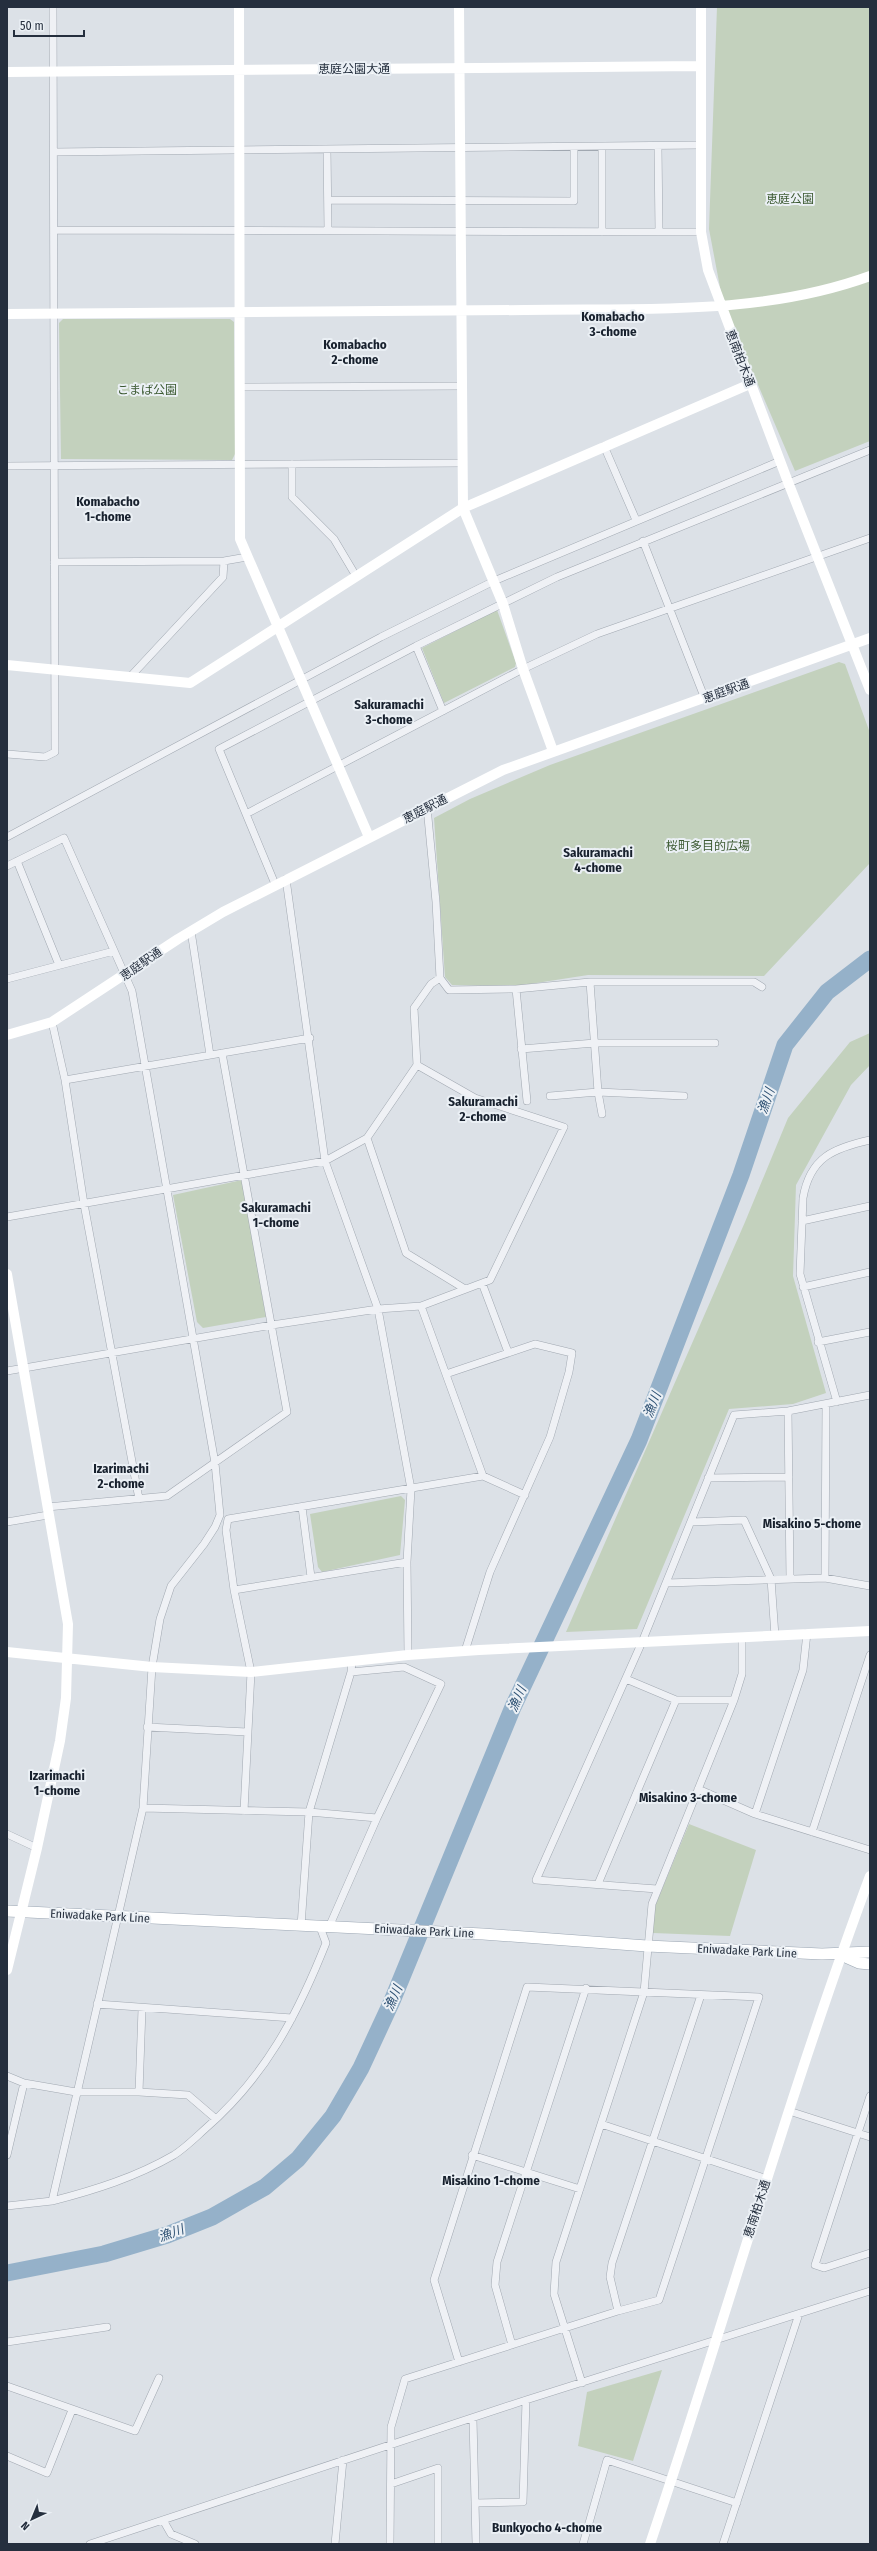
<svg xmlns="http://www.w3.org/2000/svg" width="877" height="2551" font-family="'Fira Sans Condensed','Noto Sans JP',sans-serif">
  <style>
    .green { fill: #c3d1bd }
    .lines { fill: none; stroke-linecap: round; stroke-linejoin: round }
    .river { stroke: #95b1c9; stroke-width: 17 }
    .street-casing { stroke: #a1a8b1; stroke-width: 8 }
    .primary-casing { stroke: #9ba6b3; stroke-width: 12 }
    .street { stroke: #eff1f5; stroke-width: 7 }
    .secondary { stroke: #fff; stroke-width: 10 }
    .primary { stroke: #fff; stroke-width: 11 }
    .labels { text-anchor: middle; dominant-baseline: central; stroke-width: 4; stroke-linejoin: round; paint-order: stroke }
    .street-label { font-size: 12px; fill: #252f3e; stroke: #ebf0f5 }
    .park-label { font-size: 12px; fill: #3c5a32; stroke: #ebf0f5 }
    .neighbourhood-label { font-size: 13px; font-weight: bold; fill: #18212e; stroke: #ebf0f5 }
    .water-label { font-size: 13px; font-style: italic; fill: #2e5173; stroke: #ebf0f5 }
  </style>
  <rect width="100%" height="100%" fill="#dce1e7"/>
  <path class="green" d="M 717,7 L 870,7 L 870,441 L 795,471 L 723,303 L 709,229 Z
    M 63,319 L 230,319 L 234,322 L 235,454 L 232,460 L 61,459 L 59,323 Z
    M 497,610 L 516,663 L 515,667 L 444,703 L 422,648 Z
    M 839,662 L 845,664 L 870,733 L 870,863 L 764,976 L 588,975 L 517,986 L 452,985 L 445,977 L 434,818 L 470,799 L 550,765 Z
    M 870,1033 L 870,1065 L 851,1085 L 796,1185 L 793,1276 L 826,1393 L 793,1404 L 729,1409 L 637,1629 L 566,1632 L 745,1222 L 788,1118 L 850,1042 Z
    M 242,1180 L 266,1317 L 203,1328 L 197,1322 L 173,1195 Z
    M 401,1496 L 405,1500 L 400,1555 L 322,1572 L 318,1567 L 310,1514 Z
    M 689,1824 L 756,1850 L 730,1936 L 653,1933 L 651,1916 Z
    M 662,2370 L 633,2461 L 578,2446 L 587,2392 Z"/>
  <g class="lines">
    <path class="river" d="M 7,2273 L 104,2254 L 167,2235 L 212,2217 L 265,2187 L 298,2159 L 333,2116 L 361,2068 L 392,2001 L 513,1707 L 639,1440 L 741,1175 L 785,1045 L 827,992 L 870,959"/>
    <defs>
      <path id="street" d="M 658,147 L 659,232
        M 602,148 L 602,232
        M 327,149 L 328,230
        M 54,152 L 699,145
        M 328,200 L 574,201 L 574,148
        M 54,230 L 701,232
        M 240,387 L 462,386
        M 604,446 L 636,520
        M 292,464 L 292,497 L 334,539 L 356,576
        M 7,466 L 462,463
        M 643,541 L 705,699
        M 54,562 L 224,561 L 247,557
        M 416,646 L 443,711
        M 130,677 L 223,577 L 224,561
        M 7,754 L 45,757 L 55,752 L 53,7
        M 427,807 L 436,902 L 440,978 L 449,990 L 516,989 L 590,982 L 754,982 L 762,987
        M 246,814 L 523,669 L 597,634 L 870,538
        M 7,837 L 381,637 L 494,581 L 780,461
        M 17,861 L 59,965
        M 7,866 L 64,838 L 132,991 L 215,1463 L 220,1515 L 215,1527 L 204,1544 L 171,1586 L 160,1619 L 152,1667 L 143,1808 L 52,2201 L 7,2206
        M 286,879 L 325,1161 L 378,1309 L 411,1489 L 407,1562 L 408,1655
        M 275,884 L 219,749 L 416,646 L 557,577 L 870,450
        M 191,931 L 210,1055
        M 7,979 L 114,951
        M 590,982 L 598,1092 L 602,1114
        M 516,989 L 527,1101
        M 52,1022 L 65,1080 L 84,1204 L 139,1499
        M 521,1049 L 595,1043 L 715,1043
        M 65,1080 L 310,1038
        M 550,1096 L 598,1092 L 684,1096
        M 367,1138 L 406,1253 L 465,1289
        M 7,1217 L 325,1161 L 367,1138 L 417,1065 L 414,1008 L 431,984 L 440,978
        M 802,1221 L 870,1206
        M 482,1283 L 508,1352
        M 803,1287 L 870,1272
        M 421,1306 L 483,1476
        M 818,1342 L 870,1332
        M 7,1371 L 272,1325 L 378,1309 L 421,1306 L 490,1280 L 564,1127 L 475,1098 L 417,1065
        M 446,1374 L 535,1344 L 572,1353 L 569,1372 L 550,1437 L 490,1572 L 465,1651
        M 837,1402 L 800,1274 L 803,1198 C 810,1157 834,1148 870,1140
        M 788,1411 L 790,1578
        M 708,1478 L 789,1477
        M 47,1507 L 167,1496 L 287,1412 L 222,1053
        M 302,1507 L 311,1577
        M 7,1522 L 48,1515
        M 691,1522 L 744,1520 L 771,1579 L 775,1636
        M 825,1578 L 826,1405
        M 666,1583 L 825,1578 L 870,1586
        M 234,1590 L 407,1562
        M 626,1679 L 676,1700
        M 147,1727 L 247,1732
        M 698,1789 L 755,1814 L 870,1850
        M 143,1808 L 309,1812 L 377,1818
        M 244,1811 L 251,1672 L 234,1590 L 226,1530 L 228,1519 L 483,1476 L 525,1495
        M 755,1814 L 803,1670 L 807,1633
        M 812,1832 L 870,1655
        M 7,1834 L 37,1848
        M 598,1884 L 676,1700 L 734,1700
        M 657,1889 L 536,1880 L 642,1642 L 734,1415 L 788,1411 L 870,1395
        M 301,1926 L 309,1812 L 351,1672 L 352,1661
        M 329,1927 L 377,1818 L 441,1684 L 404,1667 L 351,1672
        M 97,2004 L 292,2018
        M 7,2076 L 24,2083 L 76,2092 L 139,2092 L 188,2095 L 216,2119
        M 139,2092 L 142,2009
        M 870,2096 L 815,2265 L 824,2268 L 870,2253
        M 789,2111 L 870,2137
        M 601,2124 L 767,2179
        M 7,2155 L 24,2083
        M 472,2155 L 580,2189
        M 52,2201 C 95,2190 136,2177 174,2155 C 185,2148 195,2138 205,2129 C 265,2077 297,2016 326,1943 L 320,1927
        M 618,2311 L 610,2277 L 612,2263 L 701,1995
        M 7,2342 L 107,2327
        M 512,2345 L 495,2285 L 497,2262 L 586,1988
        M 582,2383 L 554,2294 L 556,2262 L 644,1992 L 652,1904 L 734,1700 L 742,1674 L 742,1638
        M 7,2386 L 135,2431 L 159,2378
        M 473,2419 L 476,2544
        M 7,2456 L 47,2473 L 72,2410
        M 391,2484 L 438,2468 L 438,2544
        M 476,2503 L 523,2502 L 526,2400
        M 163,2520 L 171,2534 L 195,2544
        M 90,2544 L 526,2400 L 870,2291
        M 335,2544 L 343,2460
        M 390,2544 L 391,2427 L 405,2379 L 618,2311 L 659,2300 L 759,1997 L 527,1987 L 434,2280 L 459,2362
        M 583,2544 L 607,2460 L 737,2503
        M 723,2544 L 799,2314"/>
      <path id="primary" d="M 7,1911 L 483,1934 L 647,1946 L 822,1954 L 870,1952
        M 841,1955 L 859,1963 L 870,1964"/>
    </defs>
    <use href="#street" class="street-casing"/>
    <use href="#primary" class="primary-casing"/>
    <use href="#street" class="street"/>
    <path class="secondary" d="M 239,7 L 240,539 L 369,837
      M 459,7 L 463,508 L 503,604 L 523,669 L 553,751
      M 701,7 L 701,232 L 708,270 L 788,482 L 870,690
      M 7,72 L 700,66
      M 7,314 C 180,312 353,312 525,310 C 641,308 760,316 870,276
      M 7,665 L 190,683 L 463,508 L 750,384
      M 7,1035 L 52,1022 L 178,939 L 223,912 L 503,770 L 870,638
      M 7,1274 L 68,1624 L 66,1698 L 60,1741 L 37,1848 L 7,1970
      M 7,1652 L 152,1667 L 251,1672 L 408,1655 L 479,1650 L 870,1631
      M 650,2544 C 725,2322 788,2096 870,1876"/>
    <use href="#primary" class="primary"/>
  </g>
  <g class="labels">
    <g class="street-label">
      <text x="354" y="69">恵庭公園大通</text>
      <text transform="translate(740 358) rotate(69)">恵南柏木通</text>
      <text transform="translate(726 691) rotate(-20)">恵庭駅通</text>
      <text transform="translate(425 809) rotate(-27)">恵庭駅通</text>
      <text transform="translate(141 964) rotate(-35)">恵庭駅通</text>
      <text transform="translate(100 1916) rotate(3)">Eniwadake Park Line</text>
      <text transform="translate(424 1931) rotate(3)">Eniwadake Park Line</text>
      <text transform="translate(747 1951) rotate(3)">Eniwadake Park Line</text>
      <text transform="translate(757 2209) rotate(-72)">恵南柏木通</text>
    </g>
    <g class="park-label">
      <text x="790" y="199">恵庭公園</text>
      <text x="147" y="390">こまば公園</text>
      <text x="708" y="846">桜町多目的広場</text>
    </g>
    <g class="neighbourhood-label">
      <text x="613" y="316">Komabacho<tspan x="613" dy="15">3-chome</tspan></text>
      <text x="355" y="344">Komabacho<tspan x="355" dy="15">2-chome</tspan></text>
      <text x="108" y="501">Komabacho<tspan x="108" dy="15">1-chome</tspan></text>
      <text x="389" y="704">Sakuramachi<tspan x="389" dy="15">3-chome</tspan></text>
      <text x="598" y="852">Sakuramachi<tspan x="598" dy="15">4-chome</tspan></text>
      <text x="483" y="1101">Sakuramachi<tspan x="483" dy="15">2-chome</tspan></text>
      <text x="276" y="1207">Sakuramachi<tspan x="276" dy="15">1-chome</tspan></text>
      <text x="121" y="1468">Izarimachi<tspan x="121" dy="15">2-chome</tspan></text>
      <text x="812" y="1523">Misakino 5-chome</text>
      <text x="57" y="1775">Izarimachi<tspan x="57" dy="15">1-chome</tspan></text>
      <text x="688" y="1797">Misakino 3-chome</text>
      <text x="491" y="2180">Misakino 1-chome</text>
      <text x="547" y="2527">Bunkyocho 4-chome</text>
    </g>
    <g class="water-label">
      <text transform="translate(766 1101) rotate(-71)">漁川</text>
      <text transform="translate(652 1405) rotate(-69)">漁川</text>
      <text transform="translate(517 1699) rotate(-66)">漁川</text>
      <text transform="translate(393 1998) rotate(-67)">漁川</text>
      <text transform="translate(171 2233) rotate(-20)">漁川</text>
    </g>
  </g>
  <rect width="877" height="2551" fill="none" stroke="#252f3e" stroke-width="16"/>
  <g transform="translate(32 2519) rotate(224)" stroke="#ebf0f5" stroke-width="3" paint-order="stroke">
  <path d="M0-3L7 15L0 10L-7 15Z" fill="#252f3e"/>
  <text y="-6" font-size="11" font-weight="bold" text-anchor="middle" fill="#252f3e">N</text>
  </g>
  <path d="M14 30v6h70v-6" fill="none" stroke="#252f3e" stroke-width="2"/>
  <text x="20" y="30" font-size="12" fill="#252f3e" stroke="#ebf0f5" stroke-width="3" paint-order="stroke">50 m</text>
</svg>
